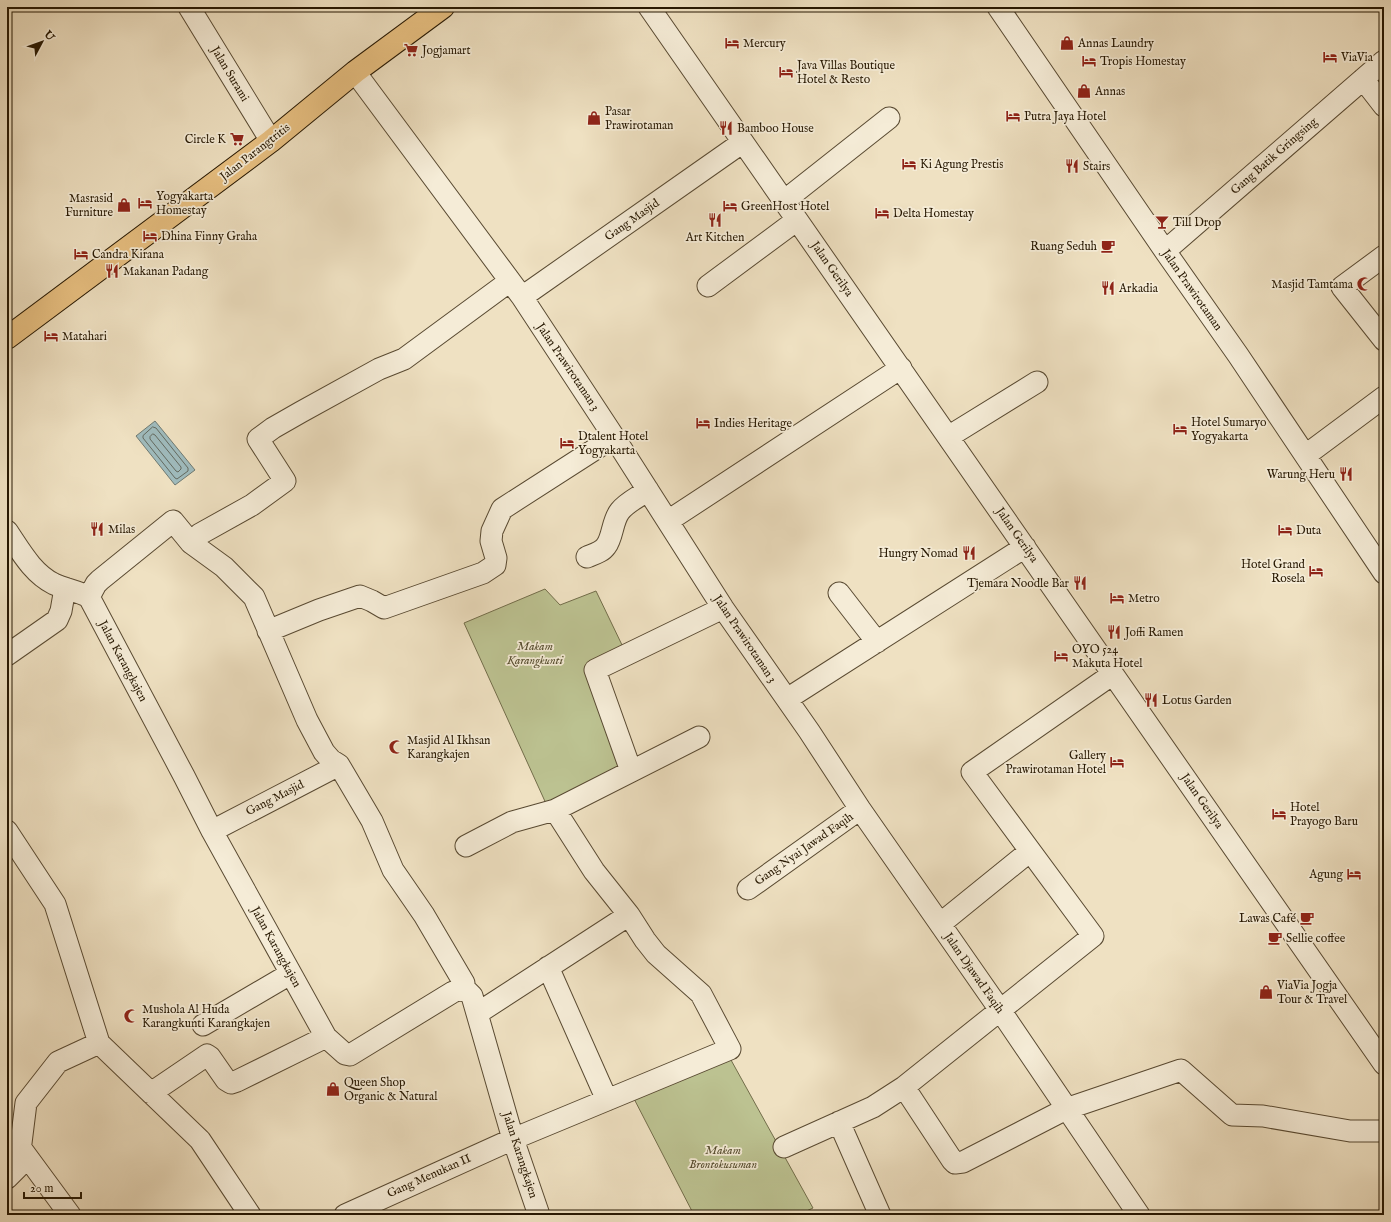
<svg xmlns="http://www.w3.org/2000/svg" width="1391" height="1222" font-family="'IM FELL English',serif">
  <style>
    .green { fill: #bcc291; stroke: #726d4a }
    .water { fill: #9fbbbd; stroke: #6f7a72 }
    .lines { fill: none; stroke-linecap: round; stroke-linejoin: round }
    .shore { stroke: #636a60; stroke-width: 1 }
    .minor-casing { stroke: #594a32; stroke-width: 23 }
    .major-casing { stroke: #271802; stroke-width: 24 }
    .minor { stroke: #f5ecd7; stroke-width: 21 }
    .major { stroke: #e8c081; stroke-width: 22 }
    .labels { text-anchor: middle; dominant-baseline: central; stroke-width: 3.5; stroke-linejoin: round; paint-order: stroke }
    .poi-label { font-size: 12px; fill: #271802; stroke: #f5ecd7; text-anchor: start }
    .street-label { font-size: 12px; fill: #271802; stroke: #f5ecd7 }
    .park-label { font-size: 12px; font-style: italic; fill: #544b2d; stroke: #f5ecd7 }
  </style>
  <rect width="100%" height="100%" fill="#efe1c2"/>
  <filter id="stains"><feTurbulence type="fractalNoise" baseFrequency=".005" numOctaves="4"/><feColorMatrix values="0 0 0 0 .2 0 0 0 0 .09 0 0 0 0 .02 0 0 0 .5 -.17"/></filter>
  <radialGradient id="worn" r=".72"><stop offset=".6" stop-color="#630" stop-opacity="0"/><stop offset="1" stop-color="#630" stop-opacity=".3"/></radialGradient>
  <path class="green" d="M 545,589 L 560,605 L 596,591 L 623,647 L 587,666 L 630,768 L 548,808 L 464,623 Z
    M 726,1051 L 813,1208 L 798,1215 L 694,1215 L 630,1091 Z"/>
  <path class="water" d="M 155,421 L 195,470 L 175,485 L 136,436 Z"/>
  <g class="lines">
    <path class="shore" d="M 153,427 L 156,428 L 188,468 L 188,471 L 177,479 L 175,478 L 143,438 L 143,436 Z
      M 153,434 L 155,435 L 181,467 L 181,469 L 178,472 L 176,471 L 150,439 L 150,437 Z"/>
    <defs>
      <path id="minor" d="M 189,7 L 271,141
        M 649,7 L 1384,1064
        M 998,7 L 1165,251 L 1238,355 L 1384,573
        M 355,72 L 522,297 L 614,437 L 723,608 L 809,731 L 860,809 L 1000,1010 L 1139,1215
        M 1363,79 L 1384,106
        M 784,201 L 889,118
        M 1165,251 L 1384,61
        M 1384,256 L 1342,287 L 1384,340
        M 708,286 L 797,220
        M 522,297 L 743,142
        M 948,437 L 1037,382
        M 1306,455 L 1384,397
        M 668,521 L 901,368
        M 7,531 C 20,550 32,573 54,584 C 65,589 78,591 89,597 L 184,776 L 212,831 L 326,1037 L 345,1054 L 350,1055 L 453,992 L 464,988
        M 191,543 L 224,567 L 254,597 L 307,720 L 324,752 L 331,760 L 339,765 L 372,821 L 393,870 L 424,915 L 464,983 L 464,988
        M 587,557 C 594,554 602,552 606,546 C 613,537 612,521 620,511 C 627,502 639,497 648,490
        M 839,593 L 877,642
        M 89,597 L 96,584 L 100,580 L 173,521 L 191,543 L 200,534 L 252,505 L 285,481 L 258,439 L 273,428 L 301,412 L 379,369 L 404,359 L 510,281
        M 268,631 L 319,610 L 360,596 L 372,601 L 384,608 L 483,573 L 495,565 L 496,558 L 491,541 L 492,531 L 502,509 L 614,437
        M 7,655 L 57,620 L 61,611 L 65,588
        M 787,699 L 1025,547
        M 631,771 L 595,670 L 723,608
        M 7,831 L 55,904 L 99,1043
        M 212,831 L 339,765
        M 466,846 L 512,822 L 555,810 L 699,737
        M 748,889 L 860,809
        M 940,924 L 1030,851
        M 548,967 L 607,1100
        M 464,988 L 472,996 L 513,1139 L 539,1215
        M 478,1013 L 629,915
        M 203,1025 L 290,974
        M 904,1087 L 952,1160 L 955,1163 L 963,1162 L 1066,1109 L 1181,1070 L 1232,1115 L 1263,1116 L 1350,1131 L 1384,1131
        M 151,1093 L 207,1055 L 210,1057 L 226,1080 L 231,1083 L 237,1081 L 326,1037
        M 839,1122 L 880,1215
        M 20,1147 L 70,1215
        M 784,1147 L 873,1107 L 904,1087 L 1093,936 L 972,772 L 1113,674
        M 7,1178 L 18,1167 L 26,1103 L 58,1062 L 99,1043 L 200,1140 L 250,1215
        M 345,1215 L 513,1139 L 730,1049 L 701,994 L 656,954 L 645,940 L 629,915 L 594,871 L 555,810"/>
      <path id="major" d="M 7,338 L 271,141 L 355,72 L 443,7"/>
    </defs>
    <use href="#minor" class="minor-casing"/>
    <use href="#major" class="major-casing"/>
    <use href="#minor" class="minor"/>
    <use href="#major" class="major"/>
  </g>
  <defs>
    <symbol id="hotel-bare" viewBox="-9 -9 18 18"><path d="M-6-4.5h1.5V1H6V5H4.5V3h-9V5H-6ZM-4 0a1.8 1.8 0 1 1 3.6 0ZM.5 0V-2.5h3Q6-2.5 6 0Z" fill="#8f2418" stroke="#f5ecd7" stroke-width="2.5" paint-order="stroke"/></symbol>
    <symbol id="shop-bare" viewBox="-9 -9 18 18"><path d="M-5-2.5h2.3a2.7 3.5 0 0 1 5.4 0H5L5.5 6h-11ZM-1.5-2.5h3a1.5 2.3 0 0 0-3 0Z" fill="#8f2418" stroke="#f5ecd7" stroke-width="2.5" paint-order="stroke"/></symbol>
    <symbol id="supermarket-bare" viewBox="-9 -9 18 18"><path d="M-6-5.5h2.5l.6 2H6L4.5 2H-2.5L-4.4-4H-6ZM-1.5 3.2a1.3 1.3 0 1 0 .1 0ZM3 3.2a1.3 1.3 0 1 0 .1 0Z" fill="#8f2418" stroke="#f5ecd7" stroke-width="2.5" paint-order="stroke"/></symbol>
    <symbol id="restaurant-bare" viewBox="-9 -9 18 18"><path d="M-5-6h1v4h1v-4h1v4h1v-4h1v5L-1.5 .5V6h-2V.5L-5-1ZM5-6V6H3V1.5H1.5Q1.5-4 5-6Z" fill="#8f2418" stroke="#f5ecd7" stroke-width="2.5" paint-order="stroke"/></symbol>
    <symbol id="bar-bare" viewBox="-9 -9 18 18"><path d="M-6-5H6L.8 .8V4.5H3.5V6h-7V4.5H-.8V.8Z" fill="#8f2418" stroke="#f5ecd7" stroke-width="2.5" paint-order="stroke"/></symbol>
    <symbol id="cafe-bare" viewBox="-9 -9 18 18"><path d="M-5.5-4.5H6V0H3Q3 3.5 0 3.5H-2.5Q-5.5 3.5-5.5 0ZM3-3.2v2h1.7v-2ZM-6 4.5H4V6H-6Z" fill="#8f2418" stroke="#f5ecd7" stroke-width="2.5" paint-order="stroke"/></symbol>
    <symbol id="mosque-bare" viewBox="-9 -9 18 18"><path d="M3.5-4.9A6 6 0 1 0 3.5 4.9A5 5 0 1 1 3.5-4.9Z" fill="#8f2418" stroke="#f5ecd7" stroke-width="2.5" paint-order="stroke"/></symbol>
  </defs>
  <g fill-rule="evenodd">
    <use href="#hotel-bare" x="722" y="33" width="20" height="20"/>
    <use href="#shop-bare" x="1057" y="33" width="20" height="20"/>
    <use href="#supermarket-bare" x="401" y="40" width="20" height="20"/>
    <use href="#hotel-bare" x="1320" y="47" width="20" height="20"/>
    <use href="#hotel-bare" x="1079" y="51" width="20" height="20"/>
    <use href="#hotel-bare" x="776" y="62" width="20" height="20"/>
    <use href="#shop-bare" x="1074" y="81" width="20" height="20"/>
    <use href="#hotel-bare" x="1003" y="106" width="20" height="20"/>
    <use href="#shop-bare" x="584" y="108" width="20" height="20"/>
    <use href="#restaurant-bare" x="716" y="118" width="20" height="20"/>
    <use href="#supermarket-bare" x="227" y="129" width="20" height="20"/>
    <use href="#hotel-bare" x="899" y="154" width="20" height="20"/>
    <use href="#restaurant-bare" x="1062" y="156" width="20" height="20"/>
    <use href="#hotel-bare" x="135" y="193" width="20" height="20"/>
    <use href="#shop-bare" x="114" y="195" width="20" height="20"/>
    <use href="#hotel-bare" x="720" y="196" width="20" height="20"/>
    <use href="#hotel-bare" x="872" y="203" width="20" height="20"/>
    <use href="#restaurant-bare" x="705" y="210" width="20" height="20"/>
    <use href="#bar-bare" x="1152" y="212" width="20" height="20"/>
    <use href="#hotel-bare" x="140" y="226" width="20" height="20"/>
    <use href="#cafe-bare" x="1098" y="236" width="20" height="20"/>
    <use href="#hotel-bare" x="71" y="244" width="20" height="20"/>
    <use href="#restaurant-bare" x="102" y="261" width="20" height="20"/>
    <use href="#mosque-bare" x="1354" y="274" width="20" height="20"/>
    <use href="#restaurant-bare" x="1098" y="278" width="20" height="20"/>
    <use href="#hotel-bare" x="41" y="326" width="20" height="20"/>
    <use href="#hotel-bare" x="693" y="413" width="20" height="20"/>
    <use href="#hotel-bare" x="1170" y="419" width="20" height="20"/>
    <use href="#hotel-bare" x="557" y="433" width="20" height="20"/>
    <use href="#restaurant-bare" x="1336" y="464" width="20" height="20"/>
    <use href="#restaurant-bare" x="87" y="519" width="20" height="20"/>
    <use href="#hotel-bare" x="1275" y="520" width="20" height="20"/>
    <use href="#restaurant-bare" x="959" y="543" width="20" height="20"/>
    <use href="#hotel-bare" x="1306" y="561" width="20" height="20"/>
    <use href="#restaurant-bare" x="1070" y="573" width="20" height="20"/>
    <use href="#hotel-bare" x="1107" y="588" width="20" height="20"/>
    <use href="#restaurant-bare" x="1104" y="622" width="20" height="20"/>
    <use href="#hotel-bare" x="1051" y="646" width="20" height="20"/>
    <use href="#restaurant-bare" x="1141" y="690" width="20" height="20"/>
    <use href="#mosque-bare" x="386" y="737" width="20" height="20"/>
    <use href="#hotel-bare" x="1107" y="752" width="20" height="20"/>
    <use href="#hotel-bare" x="1269" y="804" width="20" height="20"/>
    <use href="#hotel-bare" x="1344" y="864" width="20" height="20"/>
    <use href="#cafe-bare" x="1297" y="908" width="20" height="20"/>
    <use href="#cafe-bare" x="1265" y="928" width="20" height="20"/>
    <use href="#shop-bare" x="1256" y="982" width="20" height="20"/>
    <use href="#mosque-bare" x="121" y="1006" width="20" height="20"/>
    <use href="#shop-bare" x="323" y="1079" width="20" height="20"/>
  </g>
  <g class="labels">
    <g class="poi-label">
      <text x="743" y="43">Mercury</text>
      <text x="1078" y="43">Annas Laundry</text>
      <text x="422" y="50">Jogjamart</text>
      <text x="1341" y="57">ViaVia</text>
      <text x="1100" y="61">Tropis Homestay</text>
      <text x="797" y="65">Java Villas Boutique<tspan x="797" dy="14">Hotel &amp; Resto</tspan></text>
      <text x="1095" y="91">Annas</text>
      <text x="605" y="111">Pasar<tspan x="605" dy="14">Prawirotaman</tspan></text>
      <text x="1024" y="116">Putra Jaya Hotel</text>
      <text x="737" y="128">Bamboo House</text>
      <text x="226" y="139" text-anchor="end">Circle K</text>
      <text x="920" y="164">Ki Agung Prestis</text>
      <text x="1083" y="166">Stairs</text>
      <text x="156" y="196">Yogyakarta<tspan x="156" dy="14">Homestay</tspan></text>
      <text x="113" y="198" text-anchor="end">Masrasid<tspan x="113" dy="14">Furniture</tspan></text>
      <text x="741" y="206">GreenHost Hotel</text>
      <text x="893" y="213">Delta Homestay</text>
      <text x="1173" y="222">Till Drop</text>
      <text x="161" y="236">Dhina Finny Graha</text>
      <text x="715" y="237" text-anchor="middle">Art Kitchen</text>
      <text x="1097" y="246" text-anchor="end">Ruang Seduh</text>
      <text x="92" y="254">Candra Kirana</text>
      <text x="123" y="271">Makanan Padang</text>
      <text x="1353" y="284" text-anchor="end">Masjid Tamtama</text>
      <text x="1119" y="288">Arkadia</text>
      <text x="62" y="336">Matahari</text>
      <text x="1191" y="422">Hotel Sumaryo<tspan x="1191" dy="14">Yogyakarta</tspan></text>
      <text x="714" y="423">Indies Heritage</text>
      <text x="578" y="436">Dtalent Hotel<tspan x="578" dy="14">Yogyakarta</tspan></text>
      <text x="1335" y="474" text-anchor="end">Warung Heru</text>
      <text x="108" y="529">Milas</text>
      <text x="1296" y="530">Duta</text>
      <text x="958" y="553" text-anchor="end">Hungry Nomad</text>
      <text x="1305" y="564" text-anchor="end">Hotel Grand<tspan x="1305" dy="14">Rosela</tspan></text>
      <text x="1069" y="583" text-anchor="end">Tjemara Noodle Bar</text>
      <text x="1128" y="598">Metro</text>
      <text x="1125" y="632">Joffi Ramen</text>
      <text x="1072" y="649">OYO 524<tspan x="1072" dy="14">Makuta Hotel</tspan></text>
      <text x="1162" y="700">Lotus Garden</text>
      <text x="407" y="740">Masjid Al Ikhsan<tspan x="407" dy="14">Karangkajen</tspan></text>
      <text x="1106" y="755" text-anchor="end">Gallery<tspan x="1106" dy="14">Prawirotaman Hotel</tspan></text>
      <text x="1290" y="807">Hotel<tspan x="1290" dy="14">Prayogo Baru</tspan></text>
      <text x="1343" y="874" text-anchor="end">Agung</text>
      <text x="1296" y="918" text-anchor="end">Lawas Café</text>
      <text x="1286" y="938">Sellie coffee</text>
      <text x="1277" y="985">ViaVia Jogja<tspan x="1277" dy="14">Tour &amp; Travel</tspan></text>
      <text x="142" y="1009">Mushola Al Huda<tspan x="142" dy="14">Karangkunti Karangkajen</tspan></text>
      <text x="344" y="1082">Queen Shop<tspan x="344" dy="14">Organic &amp; Natural</tspan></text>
    </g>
    <g class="street-label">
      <text transform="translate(230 74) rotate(59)">Jalan Surami</text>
      <text transform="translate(255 152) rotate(-38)">Jalan Parangtritis</text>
      <text transform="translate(1274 156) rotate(-41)">Gang Batik Gringsing</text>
      <text transform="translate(632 220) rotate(-35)">Gang Masjid</text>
      <text transform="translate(832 269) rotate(55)">Jalan Gerilya</text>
      <text transform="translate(1192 290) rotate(55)">Jalan Prawirotaman</text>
      <text transform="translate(568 367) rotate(56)">Jalan Prawirotaman 3</text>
      <text transform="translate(1017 535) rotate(55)">Jalan Gerilya</text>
      <text transform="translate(745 639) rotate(56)">Jalan Prawirotaman 3</text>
      <text transform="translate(123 661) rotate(62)">Jalan Karangkajen</text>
      <text transform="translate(275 798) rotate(-27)">Gang Masjid</text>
      <text transform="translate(1202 801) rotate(55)">Jalan Gerilya</text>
      <text transform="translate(804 849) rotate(-35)">Gang Nyai Jawad Faqih</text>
      <text transform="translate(276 947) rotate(61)">Jalan Karangkajen</text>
      <text transform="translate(974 973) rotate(55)">Jalan Djawad Faqih</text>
      <text transform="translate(520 1155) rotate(72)">Jalan Karangkajen</text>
      <text transform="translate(429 1176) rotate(-24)">Gang Menukan II</text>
    </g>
    <g class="park-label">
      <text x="535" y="646">Makam<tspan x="535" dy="14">Karangkunti</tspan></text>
      <text x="723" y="1150">Makam<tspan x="723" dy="14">Brontokusuman</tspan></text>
    </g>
  </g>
  <rect width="1391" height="1222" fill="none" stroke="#efe1c2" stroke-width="24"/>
  <rect x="8" y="8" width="1375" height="1206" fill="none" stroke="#271802" stroke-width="2"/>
  <rect x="12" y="12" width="1367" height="1198" fill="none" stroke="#271802"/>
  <g transform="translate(42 42) rotate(49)" stroke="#f5ecd7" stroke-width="3" paint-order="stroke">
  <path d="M0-3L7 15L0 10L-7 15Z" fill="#271802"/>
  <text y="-6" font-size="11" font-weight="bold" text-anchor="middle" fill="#271802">U</text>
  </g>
  <path d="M24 1192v6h57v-6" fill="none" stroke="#271802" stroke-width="2"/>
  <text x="30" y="1192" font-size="12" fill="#271802" stroke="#f5ecd7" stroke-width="3" paint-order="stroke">20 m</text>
  <rect width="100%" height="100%" filter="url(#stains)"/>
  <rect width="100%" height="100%" fill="url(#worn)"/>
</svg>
